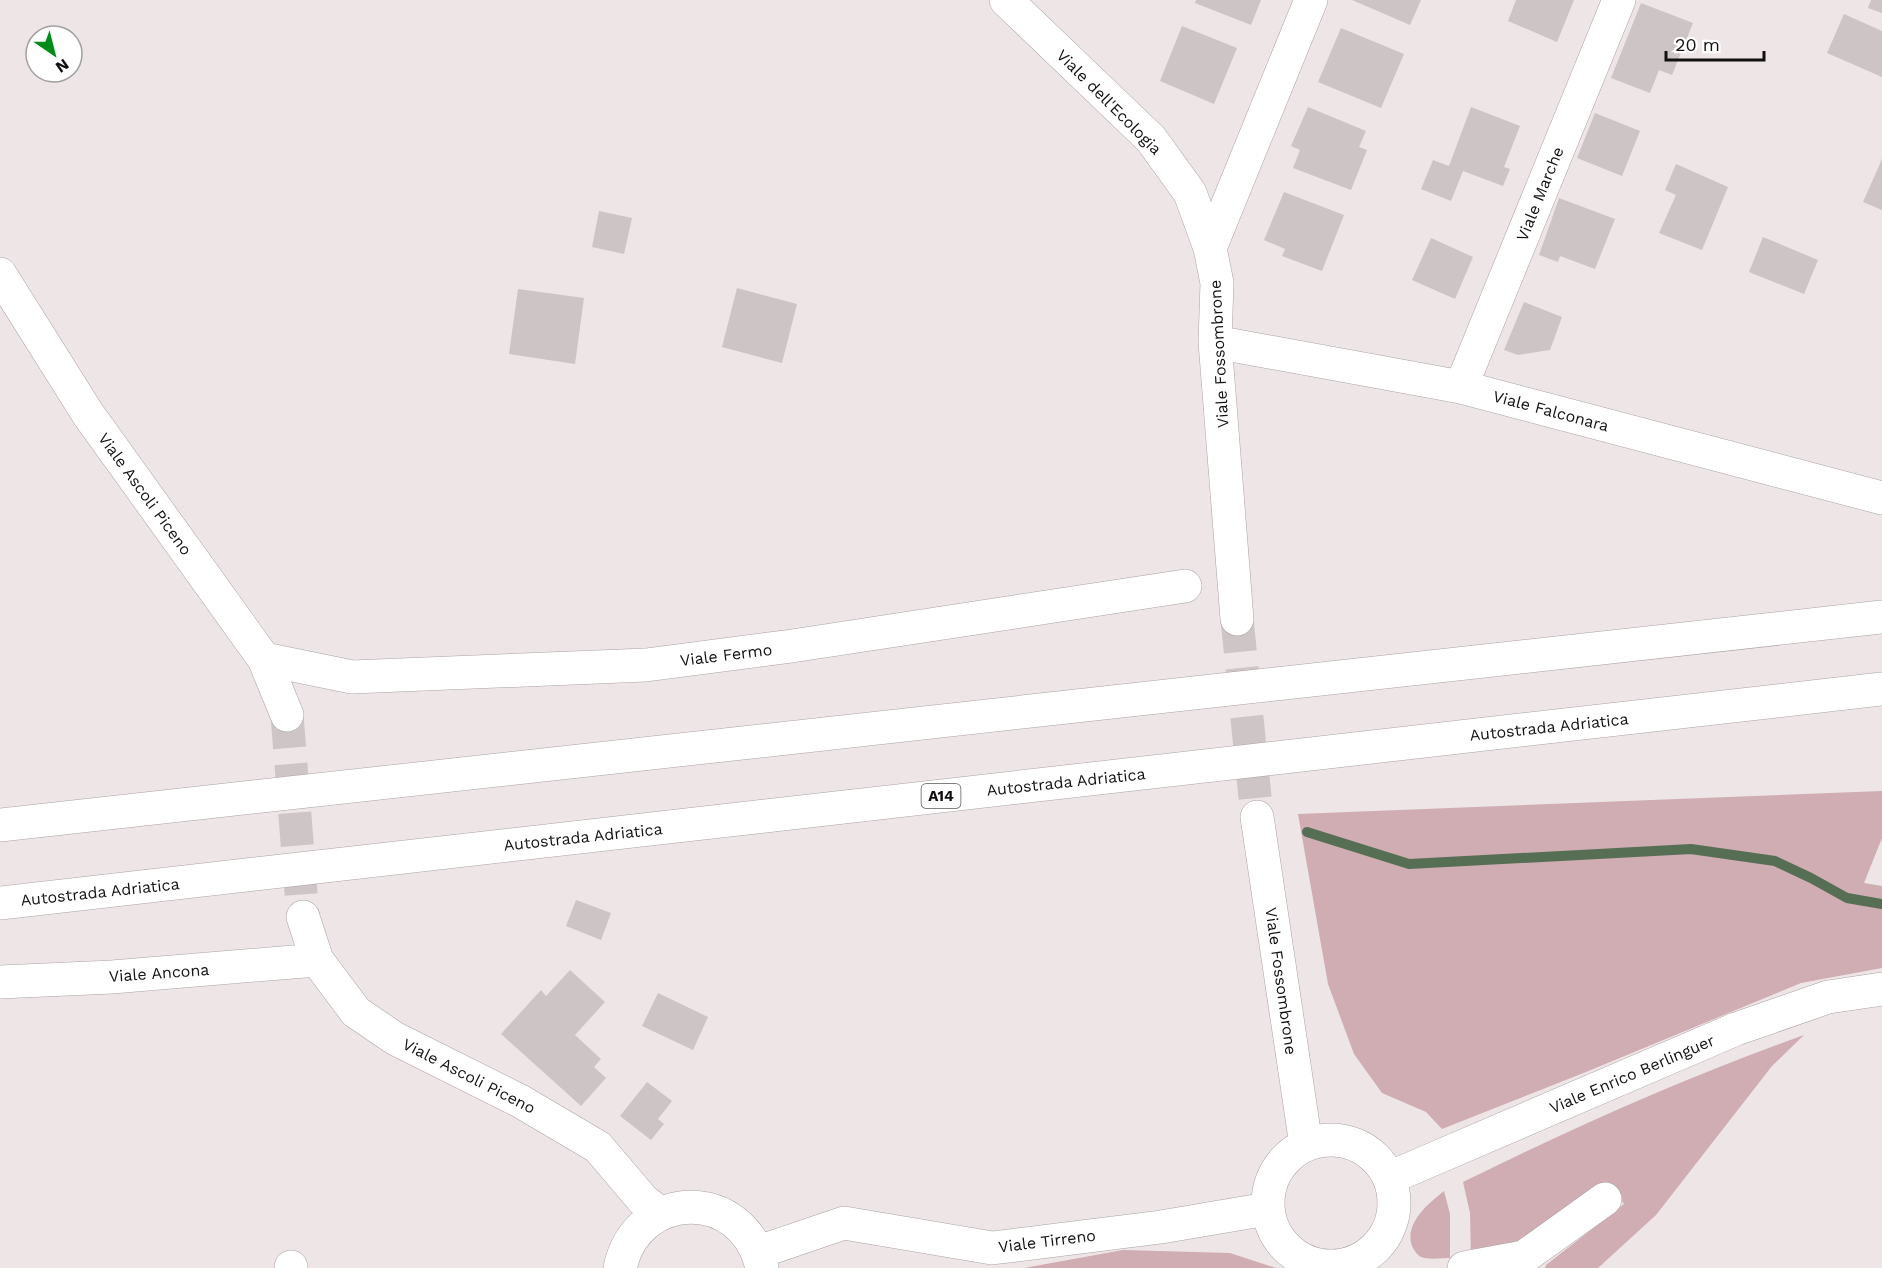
<svg xmlns="http://www.w3.org/2000/svg" width="1882" height="1268" font-family="'Work Sans',sans-serif">
  <style>
    .green { fill: #d0acb3 }
    .lines { fill: none; stroke-linecap: round; stroke-linejoin: round }
    .stream { stroke: #566e54; stroke-width: 10 }
    .building { fill: #cdc4c5 }
    .minor-tunnel { stroke: #cdc5c6; stroke-width: 33; stroke-dasharray: 33 16; stroke-linecap: butt }
    .minor-casing { stroke: #aba2a4; stroke-width: 34 }
    .highway-casing { stroke: #aba2a4; stroke-width: 34 }
    .minor { stroke: #fff; stroke-width: 33 }
    .highway { stroke: #fff; stroke-width: 33 }
    .labels { text-anchor: middle; dominant-baseline: central; stroke-width: 4.5; stroke-linejoin: round; paint-order: stroke }
    .shield { fill: #fff; stroke: #5a5858; stroke-width: 1.5 }
    .shield-label { font-size: 15px; font-weight: bold; fill: #131011 }
    .street-label { font-size: 16px; fill: #131011; stroke: #fff }
  </style>
  <rect width="100%" height="100%" fill="#eee5e6"/>
  <path class="green" d="M 1882,791 L 1882,838 L 1864,883 L 1882,886 L 1882,968 L 1801,983 L 1586,1072 L 1442,1129 L 1426,1112 L 1382,1093 L 1354,1054 L 1328,984 L 1298,814 Z
    M 1804,1035 L 1772,1066 L 1656,1215 L 1598,1268 L 1545,1268 L 1546,1265 L 1624,1204 L 1608,1182 L 1514,1247 L 1471,1258 L 1470,1213 L 1463,1182 C 1574,1127 1687,1077 1804,1035 Z
    M 1444,1191 L 1450,1214 L 1450,1258 C 1442,1258 1429,1260 1421,1257 C 1417,1255 1414,1250 1412,1246 C 1404,1223 1429,1203 1444,1191 Z
    M 1123,1250 L 1230,1253 L 1276,1268 L 1024,1268 Z"/>
  <g class="lines">
    <path class="stream" d="M 1307,832 L 1409,864 L 1691,849 L 1775,861 L 1811,878 L 1847,898 L 1882,904"/>
  </g>
  <path class="building" d="M 1196,0 L 1261,0 L 1251,25 L 1195,3 Z
    M 1352,0 L 1421,0 L 1410,25 Z
    M 1516,0 L 1574,0 L 1557,42 L 1508,21 Z
    M 1871,0 L 1882,0 L 1882,13 L 1868,8 Z
    M 1641,3 L 1693,23 L 1672,75 L 1659,70 L 1650,93 L 1611,78 Z
    M 1844,14 L 1882,31 L 1882,77 L 1827,53 Z
    M 1182,26 L 1237,48 L 1214,104 L 1160,81 Z
    M 1341,28 L 1404,54 L 1381,108 L 1318,82 Z
    M 1308,107 L 1366,131 L 1359,147 L 1367,150 L 1351,190 L 1293,168 L 1300,150 L 1291,146 Z
    M 1471,107 L 1520,126 L 1504,167 L 1510,169 L 1503,186 L 1463,171 L 1451,201 L 1421,189 L 1433,160 L 1449,166 Z
    M 1595,113 L 1640,131 L 1622,176 L 1577,158 Z
    M 1882,159 L 1882,210 L 1863,202 Z
    M 1676,164 L 1728,187 L 1702,250 L 1659,233 L 1676,195 L 1665,190 Z
    M 1284,192 L 1344,215 L 1322,271 L 1282,256 L 1285,249 L 1264,240 Z
    M 1559,198 L 1615,219 L 1595,269 L 1560,256 L 1558,262 L 1539,255 Z
    M 599,211 L 632,218 L 624,254 L 592,247 Z
    M 1763,237 L 1818,260 L 1804,294 L 1749,272 Z
    M 1431,238 L 1473,257 L 1455,299 L 1412,280 Z
    M 737,288 L 797,304 L 782,363 L 722,347 Z
    M 518,289 L 584,298 L 575,364 L 509,354 Z
    M 1524,302 L 1562,317 L 1550,350 L 1518,355 L 1504,350 Z
    M 576,900 L 611,913 L 601,940 L 566,926 Z
    M 570,970 L 605,1002 L 575,1035 L 601,1059 L 594,1067 L 606,1078 L 581,1106 L 501,1034 L 541,990 L 546,996 Z
    M 658,993 L 708,1017 L 693,1050 L 642,1026 Z
    M 647,1082 L 672,1101 L 658,1119 L 664,1124 L 651,1140 L 620,1116 Z"/>
  <g class="lines">
    <path class="minor-tunnel" d="M 1237,619 L 1257,817
      M 287,715 L 303,917"/>
    <defs>
      <path id="minor" d="M 1006,0 L 1151,139 L 1190,193 L 1210,248 L 1217,283 L 1215,342 L 1237,619
        M 1210,248 L 1311,0
        M 0,274 L 88,414 L 264,659 L 287,715
        M 1215,342 L 1461,387 L 1882,498
        M 1461,387 L 1619,0
        M 264,659 L 352,677 L 646,665 L 792,646 L 1185,586
        M 1257,817 L 1306,1145
        M 303,917 L 317,960 L 356,1012 L 394,1038 L 520,1101 L 598,1147 L 643,1200 L 661,1214
        M 0,982 L 112,977 L 317,960
        M1268 1203a63 63 0 1 1 126 0a63 63 0 1 1-126 0Z
        M 1389,1178 L 1736,1029 L 1828,997 L 1882,989
        M 759,1252 L 844,1223 L 992,1248 L 1161,1227 L 1267,1209
        M 291,1267 L 291,1268
        M 620,1268 C 637,1188 744,1186 762,1268
        M 1464,1268 L 1524,1257 L 1605,1199"/>
      <path id="highway" d="M 0,825 L 1882,617
        M 0,903 L 1882,689"/>
    </defs>
    <use href="#minor" class="minor-casing"/>
    <use href="#highway" class="highway-casing"/>
    <use href="#minor" class="minor"/>
    <use href="#highway" class="highway"/>
  </g>
  <g class="labels">
    <rect class="shield" x="921.5" y="784" width="39" height="24" rx="4.5"/>
    <g class="shield-label">
      <text x="941" y="796">A14</text>
    </g>
    <g class="street-label">
      <text transform="translate(1109 102) rotate(45)">Viale dell'Ecologia</text>
      <text transform="translate(1540 194) rotate(-68)">Viale Marche</text>
      <text transform="translate(1219 354) rotate(-93)">Viale Fossombrone</text>
      <text transform="translate(1551 411) rotate(15)">Viale Falconara</text>
      <text transform="translate(145 494) rotate(54)">Viale Ascoli Piceno</text>
      <text transform="translate(726 655) rotate(-7)">Viale Fermo</text>
      <text transform="translate(1549 727) rotate(-6)">Autostrada Adriatica</text>
      <text transform="translate(1066 782) rotate(-6)">Autostrada Adriatica</text>
      <text transform="translate(583 837) rotate(-6)">Autostrada Adriatica</text>
      <text transform="translate(100 892) rotate(-6)">Autostrada Adriatica</text>
      <text transform="translate(159 973) rotate(-4)">Viale Ancona</text>
      <text transform="translate(1281 981) rotate(82)">Viale Fossombrone</text>
      <text transform="translate(1632 1074) rotate(-23)">Viale Enrico Berlinguer</text>
      <text transform="translate(469 1076) rotate(27)">Viale Ascoli Piceno</text>
      <text transform="translate(1047 1241) rotate(-7)">Viale Tirreno</text>
    </g>
  </g>
  <g transform="translate(54 54) rotate(145)"><circle r="28" fill="#ffffff" stroke="#a19fa0" stroke-width="1.5"/>
  <path d="M0-4.5L10 22L0 15L-10 22Z" fill="#018c19"/>
  <text y="-9" font-size="16" font-weight="bold" text-anchor="middle" fill="#131011">N</text>
  </g>
  <path d="M1666 51v9h98v-9" fill="none" stroke="#131011" stroke-width="3"/>
  <text x="1675" y="51" font-size="18" fill="#131011" stroke="#ffffff" stroke-width="4.5" paint-order="stroke">20 m</text>
</svg>
